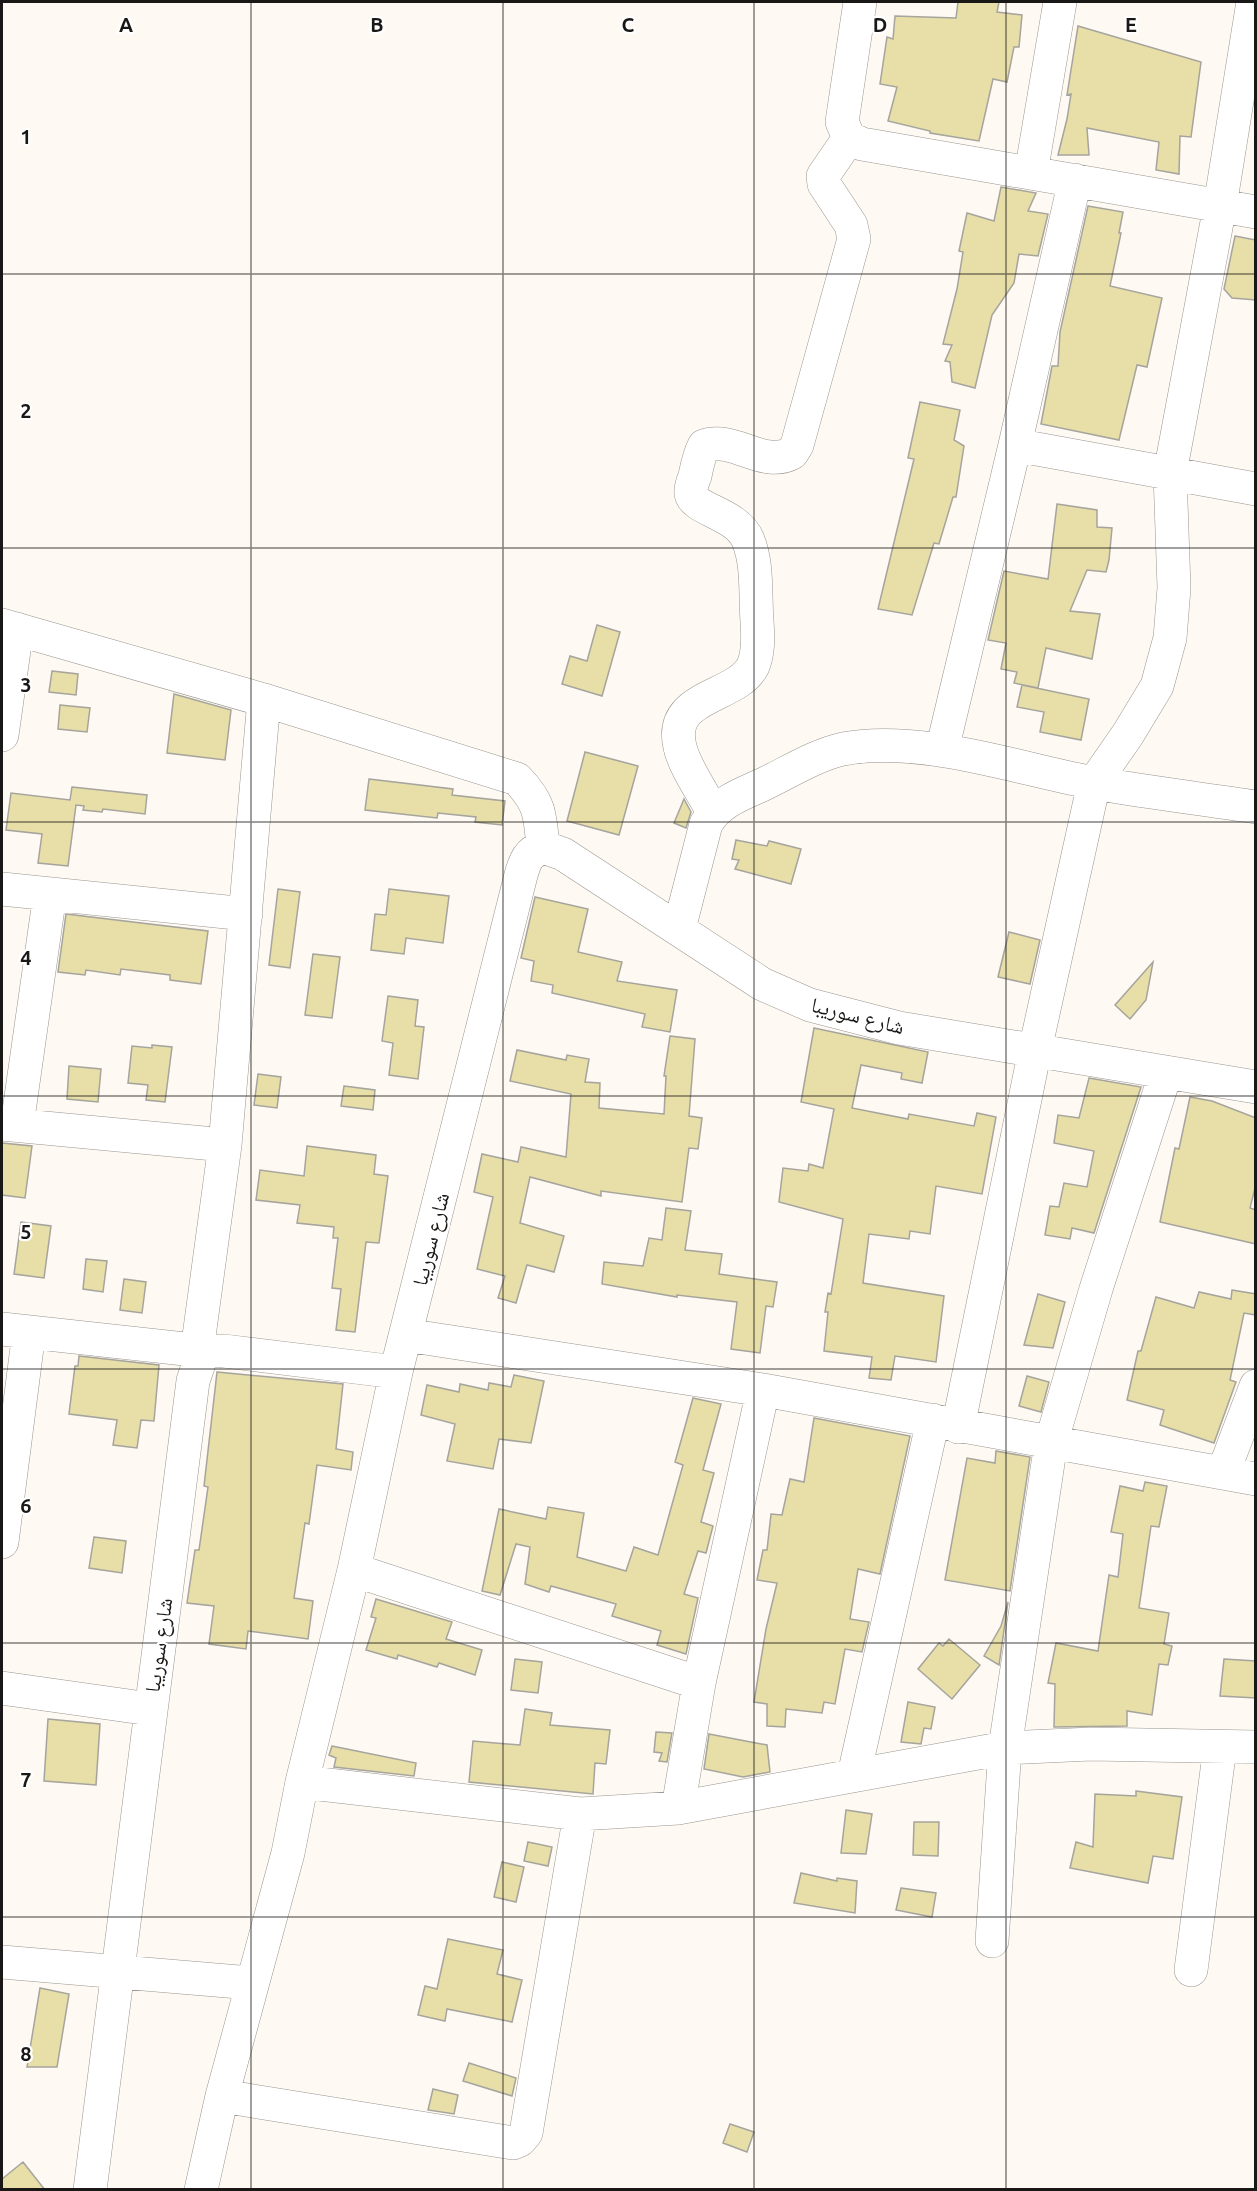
<svg xmlns="http://www.w3.org/2000/svg" width="1257" height="2191" font-family="Ubuntu,'Noto Naskh Arabic',sans-serif">
  <style>
    .building { fill: #e7dea8; stroke: #a5a49d; stroke-width: 1.5 }
    .lines { fill: none; stroke-linecap: round; stroke-linejoin: round }
    .minor-casing { stroke: #9a9690; stroke-width: 34 }
    .minor { stroke: #fff; stroke-width: 33 }
    .grid { fill: none; stroke: #1a1816; stroke-width: 1.5; stroke-opacity: 0.55 }
    .labels { text-anchor: middle; dominant-baseline: central; stroke-width: 4.5; stroke-linejoin: round; paint-order: stroke }
    .street-label { font-size: 21px; fill: #1a1816; stroke: #fff }
    .grid-label { font-size: 20px; text-anchor: middle; font-weight: bold; fill: #1a1816; stroke: #fff; stroke-width: 4.5; stroke-linejoin: round; paint-order: stroke }
  </style>
  <rect width="100%" height="100%" fill="#fef9f2"/>
  <path class="building" d="M 958,2 L 999,2 L 997,12 L 1022,15 L 1019,47 L 1014,47 L 1007,82 L 993,79 L 979,141 L 930,133 L 930,131 L 888,121 L 897,87 L 880,84 L 887,37 L 893,39 L 895,16 L 956,18 Z
    M 1078,26 L 1201,62 L 1191,137 L 1180,136 L 1179,174 L 1156,170 L 1159,142 L 1087,128 L 1089,155 L 1058,155 L 1067,119 L 1071,94 L 1067,95 Z
    M 1001,187 L 1036,193 L 1028,211 L 1048,214 L 1038,256 L 1019,254 L 1014,283 L 992,315 L 975,388 L 952,382 L 950,362 L 945,361 L 952,345 L 943,344 L 957,289 L 963,252 L 959,251 L 967,213 L 994,221 Z
    M 1088,206 L 1123,212 L 1119,233 L 1121,233 L 1110,286 L 1162,298 L 1147,367 L 1137,365 L 1119,440 L 1041,424 L 1052,366 L 1058,366 L 1060,332 Z
    M 1235,236 L 1256,240 L 1256,300 L 1232,298 L 1224,289 Z
    M 920,402 L 960,410 L 954,440 L 964,446 L 956,497 L 953,497 L 939,544 L 934,543 L 912,615 L 878,609 L 914,459 L 908,458 Z
    M 1057,504 L 1097,510 L 1097,527 L 1112,528 L 1109,560 L 1106,572 L 1087,570 L 1070,611 L 1100,614 L 1092,659 L 1046,648 L 1038,688 L 1014,683 L 1017,672 L 1001,669 L 1006,643 L 988,640 L 1004,571 L 1048,579 Z
    M 597,625 L 620,632 L 602,696 L 562,684 L 570,656 L 587,661 Z
    M 52,671 L 78,674 L 76,695 L 49,692 Z
    M 1022,685 L 1089,699 L 1081,740 L 1040,732 L 1044,712 L 1017,707 Z
    M 174,694 L 231,710 L 225,760 L 167,753 Z
    M 60,705 L 90,708 L 87,732 L 58,729 Z
    M 585,752 L 638,766 L 619,835 L 567,821 Z
    M 369,779 L 453,789 L 452,795 L 505,801 L 502,825 L 475,822 L 476,817 L 438,813 L 437,818 L 365,810 Z
    M 72,787 L 147,795 L 145,814 L 103,809 L 102,812 L 83,810 L 84,806 L 76,805 L 68,866 L 38,863 L 42,834 L 6,830 L 11,793 L 70,800 Z
    M 684,799 L 691,812 L 686,828 L 674,823 Z
    M 736,840 L 767,846 L 769,841 L 801,849 L 791,884 L 735,869 L 739,860 L 732,859 Z
    M 278,889 L 300,892 L 290,968 L 269,965 Z
    M 389,889 L 449,896 L 443,943 L 406,938 L 404,954 L 371,950 L 375,914 L 386,915 Z
    M 535,897 L 588,909 L 578,952 L 622,962 L 617,981 L 677,990 L 670,1032 L 642,1027 L 645,1014 L 552,993 L 553,985 L 531,981 L 534,961 L 521,958 Z
    M 66,914 L 208,931 L 201,984 L 170,980 L 170,975 L 121,969 L 120,975 L 86,970 L 85,975 L 58,972 Z
    M 1009,932 L 1040,940 L 1030,984 L 998,977 Z
    M 313,954 L 340,957 L 332,1018 L 305,1015 Z
    M 1153,962 L 1146,1000 L 1130,1019 L 1115,1005 Z
    M 388,996 L 418,1000 L 415,1026 L 424,1027 L 418,1079 L 389,1075 L 393,1043 L 382,1041 Z
    M 814,1028 L 928,1052 L 922,1083 L 901,1079 L 902,1073 L 861,1065 L 852,1108 L 908,1119 L 909,1114 L 974,1126 L 977,1113 L 996,1117 L 982,1194 L 936,1186 L 930,1234 L 910,1231 L 909,1239 L 869,1234 L 863,1283 L 944,1296 L 936,1362 L 895,1356 L 891,1380 L 869,1378 L 872,1357 L 824,1351 L 828,1312 L 825,1312 L 828,1293 L 831,1294 L 843,1219 L 779,1202 L 783,1168 L 808,1171 L 809,1164 L 823,1168 L 834,1109 L 801,1102 Z
    M 670,1036 L 695,1039 L 689,1116 L 702,1118 L 698,1149 L 689,1148 L 682,1202 L 601,1191 L 601,1196 L 530,1177 L 520,1223 L 564,1236 L 554,1272 L 527,1265 L 516,1303 L 498,1298 L 505,1276 L 477,1269 L 493,1197 L 474,1192 L 482,1154 L 518,1162 L 521,1147 L 566,1157 L 571,1094 L 510,1081 L 517,1050 L 566,1060 L 567,1055 L 589,1059 L 585,1082 L 600,1083 L 599,1108 L 664,1114 L 666,1076 L 664,1076 Z
    M 152,1045 L 172,1047 L 165,1102 L 146,1100 L 148,1085 L 128,1083 L 132,1046 L 152,1048 Z
    M 69,1066 L 101,1069 L 98,1102 L 67,1099 Z
    M 258,1074 L 281,1077 L 277,1108 L 254,1105 Z
    M 1089,1078 L 1141,1087 L 1094,1233 L 1072,1228 L 1070,1239 L 1045,1235 L 1050,1206 L 1059,1207 L 1064,1183 L 1087,1187 L 1094,1151 L 1054,1143 L 1058,1115 L 1079,1118 Z
    M 344,1086 L 375,1090 L 373,1110 L 341,1106 Z
    M 1190,1097 L 1212,1101 L 1256,1118 L 1256,1184 L 1250,1208 L 1256,1210 L 1256,1244 L 1160,1222 L 1175,1148 L 1179,1149 Z
    M 2,1143 L 32,1146 L 25,1198 L 2,1195 Z
    M 307,1146 L 376,1155 L 374,1174 L 388,1176 L 379,1243 L 366,1242 L 355,1332 L 336,1330 L 341,1289 L 332,1288 L 338,1238 L 333,1238 L 334,1227 L 297,1223 L 300,1205 L 256,1200 L 260,1170 L 304,1176 Z
    M 666,1208 L 691,1211 L 685,1250 L 722,1254 L 719,1274 L 777,1282 L 773,1307 L 766,1306 L 760,1353 L 731,1349 L 737,1302 L 677,1295 L 677,1297 L 602,1284 L 604,1262 L 643,1266 L 649,1238 L 662,1240 Z
    M 21,1222 L 51,1226 L 44,1278 L 14,1274 Z
    M 86,1259 L 107,1261 L 103,1292 L 83,1289 Z
    M 124,1279 L 146,1282 L 142,1313 L 120,1310 Z
    M 1232,1290 L 1256,1294 L 1256,1315 L 1244,1313 L 1230,1380 L 1236,1382 L 1214,1443 L 1160,1425 L 1164,1410 L 1127,1400 L 1138,1351 L 1141,1351 L 1156,1297 L 1194,1308 L 1199,1292 L 1231,1299 Z
    M 1038,1294 L 1065,1302 L 1053,1348 L 1024,1345 Z
    M 79,1356 L 159,1365 L 154,1421 L 141,1420 L 137,1448 L 113,1445 L 117,1420 L 69,1414 L 75,1366 L 78,1366 Z
    M 217,1372 L 343,1384 L 336,1449 L 353,1452 L 351,1470 L 317,1465 L 309,1524 L 305,1523 L 294,1598 L 313,1601 L 308,1639 L 248,1631 L 246,1649 L 209,1644 L 214,1606 L 187,1603 L 195,1550 L 199,1550 L 208,1487 L 204,1486 Z
    M 514,1375 L 544,1381 L 531,1443 L 499,1439 L 493,1469 L 447,1461 L 455,1424 L 421,1415 L 427,1385 L 459,1392 L 460,1384 L 488,1390 L 489,1383 L 511,1387 Z
    M 1027,1376 L 1049,1382 L 1041,1412 L 1019,1406 Z
    M 693,1398 L 721,1404 L 703,1470 L 714,1473 L 701,1522 L 713,1526 L 706,1553 L 698,1551 L 684,1594 L 698,1598 L 686,1654 L 657,1645 L 661,1631 L 612,1616 L 616,1604 L 551,1586 L 549,1592 L 525,1584 L 530,1547 L 516,1544 L 500,1595 L 482,1591 L 499,1509 L 546,1519 L 548,1507 L 584,1513 L 577,1557 L 626,1571 L 634,1547 L 658,1555 L 683,1465 L 675,1462 Z
    M 814,1418 L 910,1436 L 880,1574 L 858,1569 L 850,1619 L 869,1622 L 862,1652 L 845,1649 L 835,1704 L 824,1702 L 822,1713 L 786,1709 L 785,1727 L 767,1726 L 767,1704 L 754,1702 L 766,1629 L 777,1583 L 757,1580 L 763,1550 L 767,1550 L 771,1514 L 782,1515 L 790,1479 L 804,1482 Z
    M 996,1451 L 1030,1457 L 1010,1591 L 945,1580 L 967,1458 L 995,1463 Z
    M 1145,1482 L 1167,1486 L 1159,1527 L 1151,1526 L 1139,1608 L 1169,1613 L 1164,1644 L 1172,1646 L 1168,1665 L 1159,1664 L 1152,1715 L 1127,1711 L 1127,1726 L 1054,1727 L 1055,1684 L 1048,1683 L 1056,1643 L 1098,1651 L 1109,1575 L 1118,1577 L 1123,1534 L 1111,1532 L 1120,1486 L 1143,1491 Z
    M 94,1537 L 126,1541 L 122,1573 L 89,1568 Z
    M 376,1599 L 452,1622 L 446,1639 L 482,1650 L 475,1675 L 439,1663 L 437,1667 L 398,1655 L 397,1659 L 366,1650 L 376,1618 L 371,1617 Z
    M 1008,1602 L 999,1665 L 984,1656 L 1001,1626 Z
    M 949,1639 L 980,1665 L 952,1699 L 918,1669 L 939,1643 L 943,1646 Z
    M 515,1659 L 542,1662 L 538,1693 L 511,1690 Z
    M 1224,1659 L 1256,1661 L 1256,1698 L 1220,1696 Z
    M 908,1702 L 935,1707 L 931,1729 L 924,1728 L 921,1744 L 901,1742 Z
    M 525,1709 L 552,1713 L 550,1725 L 610,1730 L 606,1764 L 595,1763 L 593,1794 L 469,1782 L 473,1741 L 520,1745 Z
    M 48,1719 L 100,1724 L 96,1785 L 44,1781 Z
    M 656,1732 L 672,1733 L 667,1762 L 659,1761 L 662,1753 L 654,1752 Z
    M 709,1734 L 767,1745 L 770,1772 L 743,1777 L 704,1769 Z
    M 332,1746 L 416,1763 L 414,1776 L 334,1767 L 336,1758 L 329,1755 Z
    M 1136,1791 L 1182,1797 L 1173,1859 L 1153,1856 L 1148,1883 L 1070,1868 L 1076,1842 L 1093,1847 L 1095,1794 L 1136,1796 Z
    M 846,1810 L 872,1814 L 866,1854 L 841,1853 Z
    M 914,1822 L 939,1822 L 938,1856 L 913,1855 Z
    M 528,1842 L 552,1847 L 548,1866 L 524,1861 Z
    M 502,1862 L 524,1867 L 516,1902 L 494,1897 Z
    M 801,1873 L 837,1881 L 837,1878 L 857,1881 L 855,1913 L 794,1903 Z
    M 901,1888 L 936,1893 L 932,1917 L 896,1910 Z
    M 448,1939 L 503,1950 L 497,1974 L 522,1980 L 512,2022 L 447,2009 L 445,2021 L 418,2015 L 425,1986 L 437,1989 Z
    M 40,1988 L 69,1994 L 57,2067 L 27,2067 Z
    M 469,2063 L 516,2078 L 512,2096 L 463,2081 Z
    M 433,2089 L 458,2095 L 454,2114 L 428,2110 Z
    M 730,2124 L 754,2132 L 747,2152 L 723,2143 Z
    M 23,2162 L 45,2190 L 2,2190 L 2,2179 Z"/>
  <g class="lines">
    <defs>
      <path id="minor" d="M 860,2 L 842,122 L 849,138 L 862,144 L 1256,212
        M 1031,173 L 1060,2
        M 1015,445 L 1256,489
        M 2,625 L 264,700 L 517,779 C 540,803 540,814 543,847
        M 2,735 L 17,629
        M 942,750 L 1015,445 L 1075,180
        M 713,812 C 703,793 684,766 680,747 C 667,694 736,699 753,666 C 759,652 758,635 757,621 C 755,595 758,564 748,540 C 737,513 693,510 691,493 C 690,488 693,481 695,476 C 697,466 699,455 704,446 C 733,435 764,469 792,453 L 797,445 L 854,239 L 851,225 L 824,184 L 823,176 L 849,138
        M 2,889 L 246,914
        M 679,929 L 706,824 C 718,802 742,794 764,784 C 789,772 816,755 843,749 C 919,734 1019,769 1094,783 C 1147,792 1202,799 1256,807
        M 2,1124 L 225,1145
        M 17,1125 L 50,894
        M 2,1329 L 203,1351
        M 406,1335 L 763,1390 L 1256,1479
        M 197,1351 L 225,1145 L 264,700
        M 958,1427 L 1035,1050 L 1094,783 L 1128,734 L 1157,686 L 1170,638 L 1174,588 L 1170,473 L 1220,206 L 1253,2
        M 1223,1473 L 1256,1386
        M 2,1542 L 29,1332
        M 354,1570 L 699,1683
        M 2,1688 L 150,1709
        M 854,1775 L 933,1420
        M 302,1782 L 580,1814 L 678,1808 L 1005,1748 L 1091,1744 L 1256,1747
        M 678,1808 L 699,1683 L 763,1390
        M 992,1941 L 1005,1748 L 1051,1443 L 1096,1289 L 1166,1072
        M 2,1962 L 251,1983
        M 1191,1970 L 1220,1747
        M 222,2096 L 513,2143 L 520,2140 L 526,2133 L 580,1814
        M 90,2190 L 193,1381 L 203,1351 L 224,1351 L 396,1372 L 521,875 C 525,861 528,852 543,847 L 563,854 L 762,984 L 810,1005 L 899,1028 L 1256,1087
        M 201,2190 L 222,2096 L 288,1853 L 302,1782 L 354,1570 L 396,1372"/>
    </defs>
    <use href="#minor" class="minor-casing"/>
    <use href="#minor" class="minor"/>
  </g>
  <path class="grid" d="M 251,2 L 251,2190M 503,2 L 503,2190M 754,2 L 754,2190M 1006,2 L 1006,2190M 2,274 L 1256,274M 2,548 L 1256,548M 2,822 L 1256,822M 2,1096 L 1256,1096M 2,1369 L 1256,1369M 2,1643 L 1256,1643M 2,1917 L 1256,1917"/>
  <g class="labels">
    <g class="street-label">
      <text transform="translate(858 1015) rotate(14)">شارع سوريبا</text>
      <text transform="translate(430 1239) rotate(-76)">شارع سوريبا</text>
      <text transform="translate(158 1645) rotate(-82)">شارع سوريبا</text>
    </g>
  </g>
  <g class="grid-label">
    <text x="126" y="32">A</text>
    <text x="377" y="32">B</text>
    <text x="628" y="32">C</text>
    <text x="880" y="32">D</text>
    <text x="1131" y="32">E</text>
    <text x="26" y="144">1</text>
    <text x="26" y="418">2</text>
    <text x="26" y="692">3</text>
    <text x="26" y="965">4</text>
    <text x="26" y="1239">5</text>
    <text x="26" y="1513">6</text>
    <text x="26" y="1787">7</text>
    <text x="26" y="2061">8</text>
  </g>
  <rect width="1257" height="2191" fill="none" stroke="#1a1816" stroke-width="6"/>
</svg>
